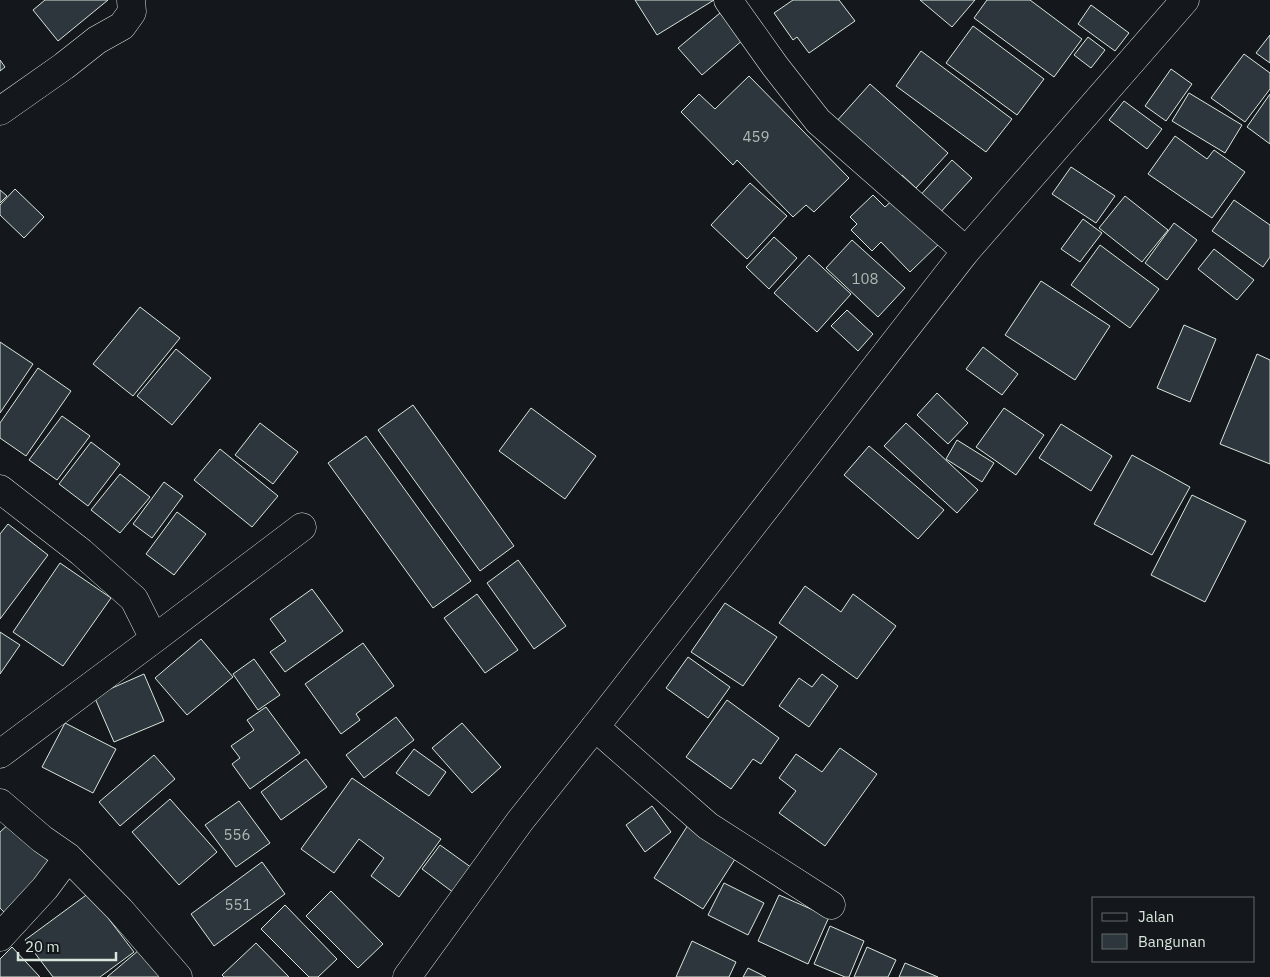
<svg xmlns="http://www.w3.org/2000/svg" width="1270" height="977" font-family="'IBM Plex Sans',sans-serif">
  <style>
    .building { fill: #2c363c; stroke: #d8e6dc }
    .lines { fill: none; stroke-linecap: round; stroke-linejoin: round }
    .street-casing { stroke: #d8e6dc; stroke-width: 29 }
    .secondary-casing { stroke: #d8e6dc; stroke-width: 29 }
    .street { stroke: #14181c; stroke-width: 28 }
    .secondary { stroke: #14181c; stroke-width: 28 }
    .labels { text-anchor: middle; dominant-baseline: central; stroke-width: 4; stroke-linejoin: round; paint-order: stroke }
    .number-label { font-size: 15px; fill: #adbab4 }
  </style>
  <rect width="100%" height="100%" fill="#14181c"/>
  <path class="building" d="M 45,0 L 108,0 L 58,41 L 33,10 Z
    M 635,0 L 714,0 L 657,35 Z
    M 793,0 L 839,0 L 855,21 L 809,53 L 797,37 L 793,40 L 774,13 Z
    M 920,0 L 975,0 L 952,27 Z
    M 987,0 L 1030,0 L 1082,39 L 1054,77 L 974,18 Z
    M 1091,5 L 1129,33 L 1115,51 L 1078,24 Z
    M 720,13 L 744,39 L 702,75 L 678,48 Z
    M 973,26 L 1044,79 L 1017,115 L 946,63 Z
    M 1270,35 L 1270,63 L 1256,53 Z
    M 1088,37 L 1105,50 L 1091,68 L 1074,55 Z
    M 921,51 L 1012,119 L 986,152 L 896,86 Z
    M 1244,54 L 1270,73 L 1270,89 L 1245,122 L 1211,98 Z
    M 0,60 L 5,67 L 0,71 Z
    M 1171,69 L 1192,84 L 1166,121 L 1145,106 Z
    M 749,76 L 849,178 L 814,212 L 806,205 L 793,217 L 737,160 L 733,165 L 681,112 L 699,94 L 715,109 Z
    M 870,84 L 948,153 L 916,188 L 902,175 L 898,179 L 835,123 Z
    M 1189,93 L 1242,125 L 1225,153 L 1172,121 Z
    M 1270,94 L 1270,144 L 1247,127 Z
    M 1124,101 L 1162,129 L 1147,149 L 1109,120 Z
    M 1175,136 L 1207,159 L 1214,150 L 1245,172 L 1212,218 L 1148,174 Z
    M 952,160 L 972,178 L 937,216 L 917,199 Z
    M 1071,167 L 1115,196 L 1096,223 L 1052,194 Z
    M 750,183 L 787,216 L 747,259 L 711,225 Z
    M 15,189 L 44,217 L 24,238 L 0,215 L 0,205 Z
    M 0,190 L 7,196 L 0,203 Z
    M 873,195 L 885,207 L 898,195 L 943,240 L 910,272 L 881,242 L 872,251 L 851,230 L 857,224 L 850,217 Z
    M 1125,196 L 1168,230 L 1142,262 L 1099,228 Z
    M 1234,200 L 1270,225 L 1270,257 L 1263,267 L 1212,231 Z
    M 1083,219 L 1102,233 L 1080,262 L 1061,249 Z
    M 1174,223 L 1197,240 L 1167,280 L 1145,263 Z
    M 774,237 L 797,258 L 769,289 L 746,267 Z
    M 852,240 L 905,288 L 878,317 L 826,268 Z
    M 1100,245 L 1159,289 L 1130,328 L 1071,285 Z
    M 1214,249 L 1254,280 L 1237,300 L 1198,269 Z
    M 809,255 L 851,294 L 817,332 L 774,293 Z
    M 1041,281 L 1110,326 L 1075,380 L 1005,335 Z
    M 140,307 L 180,338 L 133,396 L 93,364 Z
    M 847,310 L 873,334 L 858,351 L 831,326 Z
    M 1184,325 L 1216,339 L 1190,402 L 1157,388 Z
    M 0,342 L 33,364 L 0,413 Z
    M 983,347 L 1018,374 L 1002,395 L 966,369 Z
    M 176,349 L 211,378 L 172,425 L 137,396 Z
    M 1257,354 L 1270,360 L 1270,464 L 1220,444 Z
    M 38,368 L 71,391 L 26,456 L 0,438 L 0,423 Z
    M 937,393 L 968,423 L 948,444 L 917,415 Z
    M 413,405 L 514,546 L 480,571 L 378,430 Z
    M 531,408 L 596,456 L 565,499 L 499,451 Z
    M 1004,408 L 1044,435 L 1016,475 L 976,447 Z
    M 62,416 L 90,436 L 57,480 L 29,460 Z
    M 260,423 L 298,452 L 273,484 L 235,455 Z
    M 906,423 L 978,490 L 957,513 L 884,446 Z
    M 1061,424 L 1112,456 L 1091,491 L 1039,458 Z
    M 366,436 L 471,581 L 433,608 L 328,463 Z
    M 957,440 L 994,463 L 982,482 L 946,459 Z
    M 91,442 L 120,464 L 88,506 L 59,484 Z
    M 869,446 L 944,510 L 918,539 L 844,475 Z
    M 220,449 L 278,496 L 252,527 L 194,480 Z
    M 1132,455 L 1190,487 L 1152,555 L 1094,524 Z
    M 120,474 L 150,497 L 120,533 L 91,510 Z
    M 164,482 L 183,496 L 152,538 L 133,524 Z
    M 1192,495 L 1246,521 L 1205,602 L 1151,575 Z
    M 177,512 L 206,534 L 174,575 L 146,554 Z
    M 8,524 L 48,555 L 0,619 L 0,534 Z
    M 518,560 L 566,626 L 534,649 L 487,583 Z
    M 60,563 L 111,598 L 63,666 L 13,632 Z
    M 805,586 L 841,612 L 853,594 L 896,626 L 857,679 L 779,623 Z
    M 312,589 L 343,631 L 285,672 L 270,652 L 286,641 L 270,619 Z
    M 477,594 L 518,650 L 485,673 L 444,618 Z
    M 725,603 L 777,637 L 743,686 L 691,652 Z
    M 0,632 L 20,645 L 0,674 Z
    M 201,639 L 233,677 L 187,715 L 155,678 Z
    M 363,643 L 394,686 L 356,714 L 360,720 L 341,734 L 305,684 Z
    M 688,657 L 730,687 L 708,718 L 666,688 Z
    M 254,659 L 280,695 L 258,710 L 233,674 Z
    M 144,674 L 164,721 L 114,742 L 94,696 Z
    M 822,674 L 838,686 L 809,727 L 779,706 L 799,678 L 812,687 Z
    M 727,700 L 779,738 L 761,764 L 753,759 L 731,789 L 686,757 Z
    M 266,707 L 300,753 L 250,789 L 232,764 L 240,758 L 231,746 L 254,730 L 247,720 Z
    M 396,717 L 414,740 L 364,778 L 346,755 Z
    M 65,723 L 116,749 L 93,793 L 42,767 Z
    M 462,723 L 501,767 L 472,793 L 432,748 Z
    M 840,748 L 877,774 L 825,846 L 779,813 L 796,791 L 779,778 L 796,754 L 822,772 Z
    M 414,749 L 446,772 L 429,796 L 396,773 Z
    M 154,755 L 175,779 L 120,826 L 99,802 Z
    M 306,759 L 327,787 L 281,820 L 261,792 Z
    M 352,778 L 441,839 L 399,897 L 371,876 L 384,858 L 359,839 L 334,873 L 301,849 Z
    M 170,799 L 217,852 L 179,885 L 132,832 Z
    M 239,801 L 270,843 L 236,867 L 205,825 Z
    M 652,806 L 671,832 L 645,852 L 626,825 Z
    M 11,822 L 52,865 L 4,912 L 0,908 L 0,832 Z
    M 688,825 L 737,856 L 703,909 L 654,878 Z
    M 440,845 L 472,868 L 454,893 L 422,869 Z
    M 262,862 L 285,894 L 214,946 L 191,914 Z
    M 724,883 L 764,903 L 748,935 L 708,915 Z
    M 331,891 L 383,944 L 358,968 L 306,916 Z
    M 89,893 L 134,952 L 100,977 L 53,977 L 25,940 Z
    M 779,895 L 829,917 L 808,964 L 758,941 Z
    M 285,905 L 337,959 L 318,977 L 309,977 L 261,929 Z
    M 830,926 L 864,941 L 849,977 L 845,977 L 814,964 Z
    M 692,941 L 736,962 L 729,977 L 676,977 Z
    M 256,943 L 289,977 L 224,977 L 222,975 Z
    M 12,947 L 40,977 L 0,977 L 0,959 Z
    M 867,947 L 896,960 L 888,977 L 854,977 Z
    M 139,950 L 162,977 L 107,977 Z
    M 905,963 L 938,977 L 899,977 Z
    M 748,968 L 766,977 L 743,977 Z"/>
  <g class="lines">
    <defs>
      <path id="street" d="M 728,0 L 775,66 L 818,121 L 966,251
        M 0,111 L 64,66 L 97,40 L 122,26 L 132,12 L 131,0
        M 0,489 L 81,552 L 134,599 L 154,639 L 0,754
        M 154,639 L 302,527
        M 595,727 L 708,826 L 831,905
        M 0,803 L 42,839 L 68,857 L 120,910 L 178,977
        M 0,937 L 45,888 L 68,857"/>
      <path id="secondary" d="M 407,977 L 520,821 L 595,727 L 966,251 L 1185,0"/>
    </defs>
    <use href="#street" class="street-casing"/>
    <use href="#secondary" class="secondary-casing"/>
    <use href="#street" class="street"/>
    <use href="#secondary" class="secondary"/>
  </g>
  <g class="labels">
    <g class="number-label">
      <text x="756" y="136">459</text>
      <text x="865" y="278">108</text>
      <text x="237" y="834">556</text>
      <text x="238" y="904">551</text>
    </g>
  </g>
  <rect x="1092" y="897" width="162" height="65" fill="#14181c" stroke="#626a69"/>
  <rect x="1102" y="913" width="25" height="8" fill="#14181c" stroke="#626a69"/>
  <text x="1138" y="922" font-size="15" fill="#d8e6dc">Jalan</text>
  <rect x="1102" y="934" width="25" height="15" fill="#2c363c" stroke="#626a69"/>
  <text x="1138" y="947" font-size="15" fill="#d8e6dc">Bangunan</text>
  <path d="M18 952v8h98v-8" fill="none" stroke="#d8e6dc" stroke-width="2.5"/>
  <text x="25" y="952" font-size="15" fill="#d8e6dc" stroke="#14181c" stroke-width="4" paint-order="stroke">20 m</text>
</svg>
